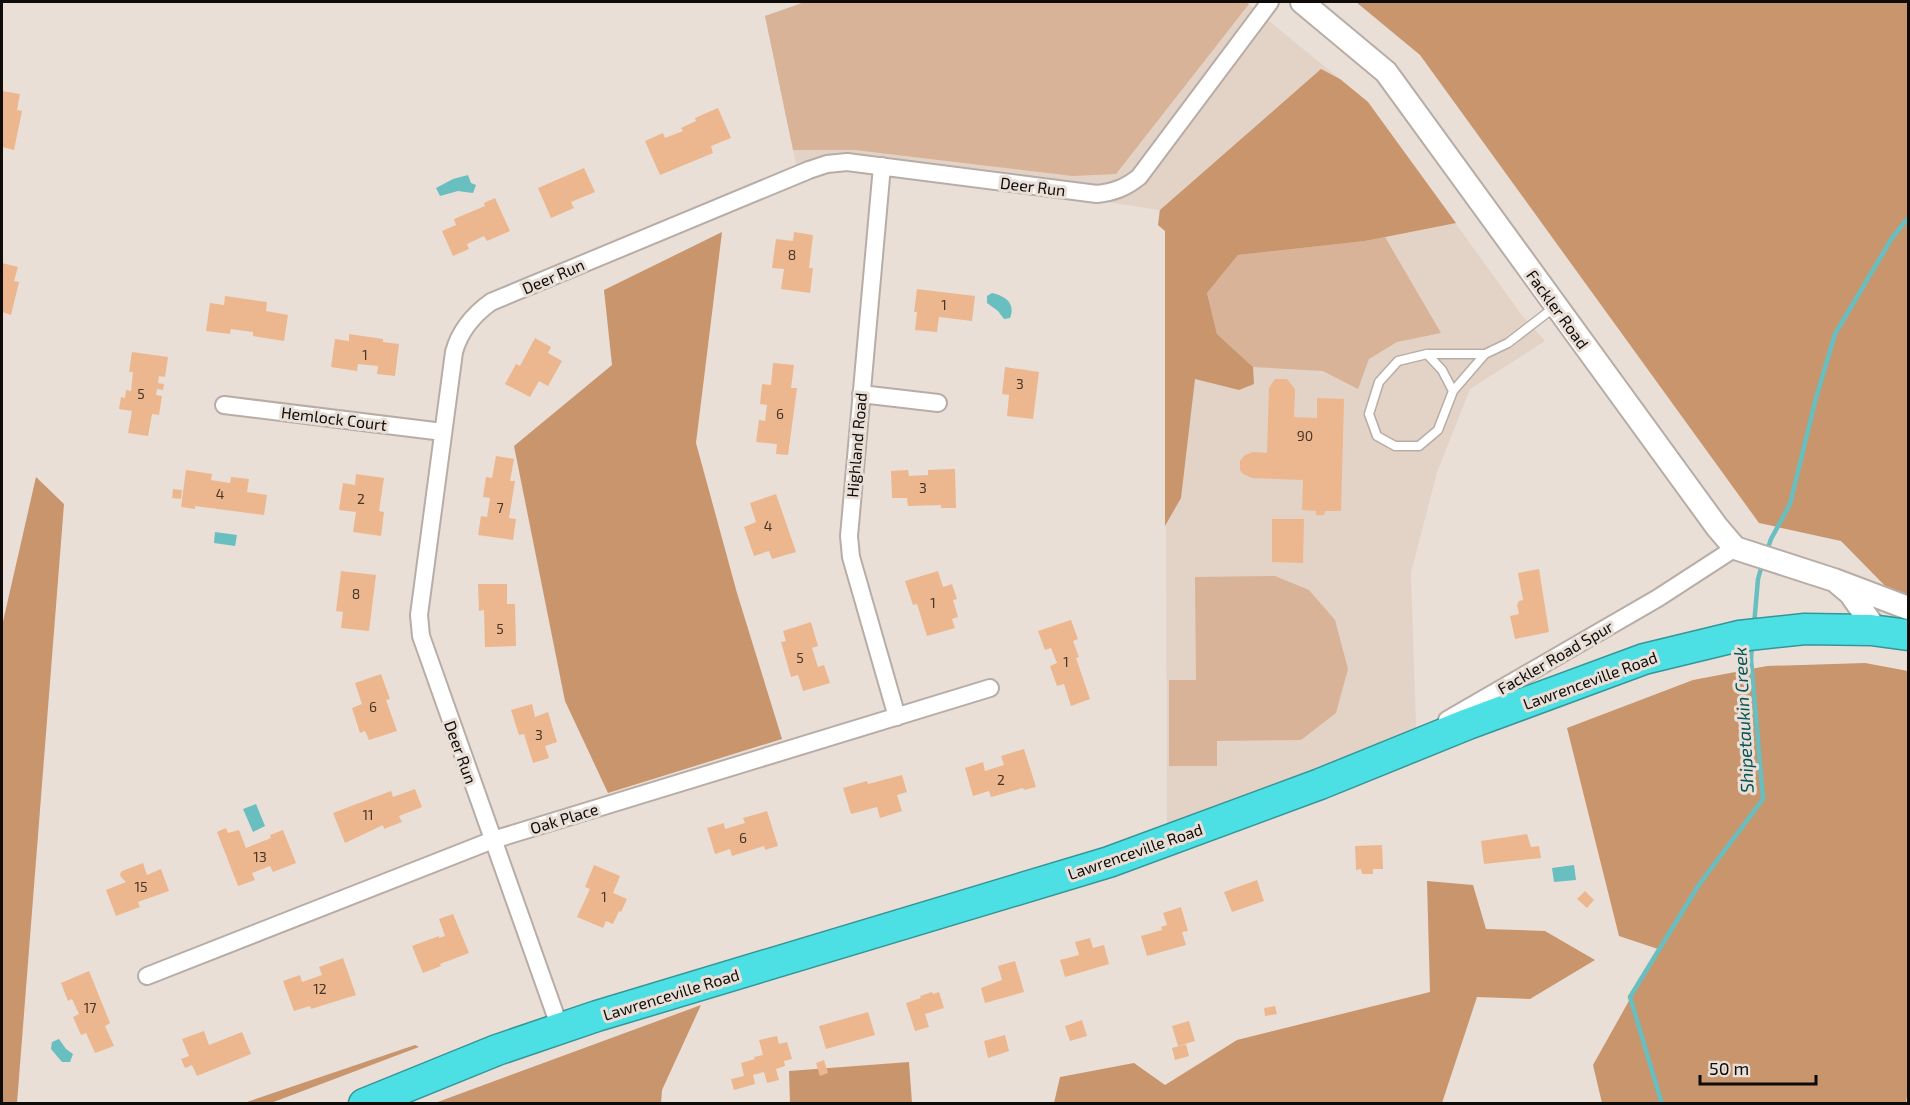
<svg xmlns="http://www.w3.org/2000/svg" width="1910" height="1105" font-family="'Exo 2',sans-serif">
  <style>
    .built { fill: #e3d2c6 }
    .green { fill: #d8b397 }
    .forest { fill: #c9956d }
    .water { fill: #69bec0 }
    .lines { fill: none; stroke-linecap: round; stroke-linejoin: round }
    .stream { stroke: #69bec0; stroke-width: 4.5 }
    .building { fill: #ecb78e }
    .lane-casing { stroke: #b7ada6; stroke-width: 11 }
    .street-casing { stroke: #b7ada6; stroke-width: 20 }
    .secondary-casing { stroke: #b7ada6; stroke-width: 26 }
    .highway-casing { stroke: #369597; stroke-width: 33 }
    .lane { stroke: #fff; stroke-width: 8 }
    .street { stroke: #fff; stroke-width: 16 }
    .secondary { stroke: #fff; stroke-width: 22 }
    .highway { stroke: #4ce0e4; stroke-width: 30 }
    .labels { text-anchor: middle; dominant-baseline: central; stroke-width: 6; stroke-linejoin: round; paint-order: stroke }
    .number-label { font-size: 14px; fill: #46362a }
    .street-label { font-size: 16px; fill: #0e0b09; stroke: #e9dfd7 }
    .water-label { font-size: 18px; font-style: italic; fill: #035456; stroke: #e9dfd7 }
  </style>
  <rect width="100%" height="100%" fill="#e9dfd7"/>
  <path class="built" d="M 805,2 L 1246,2 L 1368,102 L 1521,314 L 1545,341 L 1470,389 L 1437,472 L 1411,573 L 1416,729 L 1167,834 L 1165,231 L 1158,225 L 1159,210 L 881,167 L 798,173 L 765,16 Z"/>
  <path class="green" d="M 805,2 L 1246,2 L 1249,4 L 1116,174 L 1073,176 L 855,150 L 793,150 L 765,16 Z
    M 1385,237 L 1441,333 L 1397,342 L 1369,359 L 1358,389 L 1323,371 L 1253,367 L 1217,334 L 1207,293 L 1238,255 L 1365,241 Z
    M 1275,576 L 1309,590 L 1335,620 L 1348,669 L 1336,713 L 1301,740 L 1217,741 L 1217,766 L 1169,766 L 1169,680 L 1196,680 L 1195,577 Z"/>
  <path class="forest" d="M 1356,2 L 1908,2 L 1908,598 L 1895,596 L 1841,541 L 1759,523 L 1420,55 Z
    M 1321,69 L 1340,79 L 1368,102 L 1456,223 L 1365,241 L 1238,255 L 1207,293 L 1217,334 L 1253,367 L 1254,384 L 1239,390 L 1195,379 L 1181,498 L 1165,526 L 1165,231 L 1158,225 L 1160,210 Z
    M 722,232 L 696,443 L 737,593 L 782,739 L 608,793 L 565,701 L 514,446 L 612,365 L 604,290 Z
    M 36,477 L 64,504 L 17,1103 L 2,1103 L 2,626 Z
    M 1865,663 L 1908,671 L 1908,1089 L 1906,1103 L 1602,1103 L 1593,1065 L 1658,949 L 1619,936 L 1567,728 L 1693,680 L 1767,666 Z
    M 1427,881 L 1473,885 L 1486,929 L 1545,931 L 1595,960 L 1530,999 L 1477,997 L 1442,1103 L 1054,1103 L 1060,1077 L 1134,1063 L 1165,1085 L 1237,1040 L 1430,992 Z
    M 701,1005 L 662,1090 L 661,1103 L 435,1103 Z
    M 415,1045 L 419,1047 L 271,1103 L 244,1103 Z
    M 909,1062 L 912,1103 L 790,1103 L 789,1071 Z"/>
  <path class="water" d="M 468,175 L 471,183 L 476,185 L 473,193 L 458,191 L 440,196 L 436,188 L 453,179 Z
    M 992,293 C 1005,296 1016,303 1010,318 L 1004,319 L 998,311 L 987,303 L 987,296 Z
    M 215,532 L 237,535 L 235,546 L 214,543 Z
    M 256,804 L 265,826 L 253,832 L 243,809 Z
    M 1574,865 L 1576,880 L 1554,882 L 1552,868 Z
    M 59,1039 L 66,1049 L 73,1054 L 70,1062 L 62,1062 L 51,1049 L 52,1042 Z"/>
  <g class="lines">
    <path class="stream" d="M 1767,551 L 1771,539 L 1790,504 L 1816,398 L 1835,334 L 1892,238 L 1908,218
      M 1754,625 L 1758,579 L 1762,565
      M 1662,1104 L 1630,997 L 1698,886 L 1763,799 L 1751,659 L 1752,645"/>
  </g>
  <path class="building" d="M 2,91 L 20,94 L 17,110 L 22,111 L 14,150 L 2,147 Z
    M 718,108 L 731,138 L 711,146 L 713,153 L 660,175 L 645,141 L 663,133 L 665,138 L 683,131 L 681,128 L 696,121 L 695,118 Z
    M 584,168 L 595,192 L 571,202 L 574,208 L 551,218 L 538,188 Z
    M 495,198 L 510,231 L 487,241 L 484,236 L 467,244 L 469,249 L 453,256 L 442,231 L 456,225 L 454,219 L 485,206 L 484,203 Z
    M 794,232 L 813,235 L 809,268 L 813,268 L 810,293 L 781,289 L 784,269 L 772,268 L 776,239 L 793,241 Z
    M 2,263 L 18,267 L 14,281 L 19,282 L 11,315 L 2,312 Z
    M 917,289 L 975,296 L 972,321 L 939,317 L 937,332 L 915,330 L 917,312 L 914,312 Z
    M 225,296 L 267,302 L 266,311 L 288,315 L 284,341 L 253,336 L 253,332 L 231,329 L 230,334 L 206,331 L 210,303 L 224,305 Z
    M 349,334 L 383,339 L 383,342 L 399,344 L 395,376 L 377,374 L 378,366 L 358,364 L 357,371 L 331,367 L 335,339 L 349,341 Z
    M 535,338 L 551,347 L 548,353 L 562,361 L 548,386 L 539,381 L 530,397 L 505,384 L 516,364 L 520,366 Z
    M 132,352 L 168,357 L 165,377 L 159,376 L 158,383 L 164,384 L 163,390 L 157,389 L 156,395 L 162,396 L 159,415 L 152,414 L 148,436 L 128,433 L 132,411 L 119,409 L 121,397 L 125,398 L 126,390 L 131,391 L 133,372 L 129,372 Z
    M 773,363 L 794,365 L 791,388 L 797,388 L 788,455 L 776,454 L 777,444 L 756,442 L 759,420 L 765,421 L 767,405 L 760,404 L 762,384 L 771,385 Z
    M 1005,367 L 1039,372 L 1033,419 L 1007,416 L 1009,395 L 1002,394 Z
    M 1275,379 L 1287,379 L 1295,389 L 1294,417 L 1317,418 L 1317,398 L 1344,399 L 1341,511 L 1325,511 L 1324,515 L 1316,515 L 1316,511 L 1302,510 L 1303,480 L 1252,478 L 1243,474 L 1240,470 L 1240,461 L 1245,455 L 1253,452 L 1267,453 L 1269,388 Z
    M 496,456 L 514,459 L 510,481 L 515,481 L 509,518 L 516,519 L 513,540 L 478,535 L 481,516 L 487,517 L 490,498 L 483,497 L 486,477 L 492,478 Z
    M 955,469 L 956,508 L 941,508 L 941,505 L 908,506 L 907,498 L 892,498 L 891,471 L 908,470 L 909,476 L 928,475 L 928,470 Z
    M 186,470 L 212,474 L 211,480 L 230,483 L 231,477 L 249,479 L 247,492 L 267,495 L 264,515 L 195,506 L 195,509 L 181,507 Z
    M 356,474 L 384,478 L 379,511 L 384,512 L 381,536 L 353,532 L 356,512 L 339,510 L 343,483 L 355,485 Z
    M 173,489 L 182,490 L 181,499 L 172,498 Z
    M 776,494 L 796,552 L 772,559 L 769,551 L 754,556 L 744,527 L 756,522 L 750,503 Z
    M 1272,519 L 1304,519 L 1303,563 L 1272,562 Z
    M 1539,569 L 1549,632 L 1515,639 L 1510,616 L 1519,614 L 1517,605 L 1519,601 L 1523,600 L 1518,573 Z
    M 341,571 L 376,575 L 369,631 L 341,628 L 343,612 L 336,611 Z
    M 938,571 L 943,587 L 952,584 L 957,599 L 953,600 L 958,617 L 952,619 L 955,628 L 927,636 L 917,604 L 913,605 L 905,581 Z
    M 478,584 L 507,584 L 507,604 L 515,604 L 516,646 L 485,647 L 484,610 L 479,611 Z
    M 1071,620 L 1078,639 L 1073,641 L 1079,657 L 1076,658 L 1090,699 L 1071,706 L 1064,684 L 1057,686 L 1050,666 L 1057,663 L 1051,648 L 1045,650 L 1038,631 Z
    M 811,622 L 818,646 L 812,648 L 818,667 L 824,665 L 830,683 L 803,691 L 798,675 L 791,677 L 781,642 L 786,641 L 783,631 Z
    M 381,674 L 390,699 L 386,700 L 397,731 L 369,740 L 365,731 L 360,733 L 352,708 L 362,704 L 355,683 Z
    M 532,704 L 535,717 L 548,712 L 557,742 L 545,746 L 549,758 L 533,763 L 524,734 L 519,735 L 511,710 Z
    M 1024,749 L 1036,787 L 1024,790 L 1023,788 L 991,797 L 989,791 L 973,796 L 965,768 L 983,762 L 985,771 L 1004,765 L 1001,756 Z
    M 902,775 L 907,792 L 897,795 L 902,811 L 880,818 L 877,807 L 851,814 L 843,788 L 867,781 L 868,784 Z
    M 415,789 L 422,807 L 399,816 L 402,822 L 384,829 L 383,825 L 345,843 L 333,813 L 391,791 L 393,797 Z
    M 767,811 L 778,846 L 765,850 L 764,846 L 732,856 L 730,849 L 715,854 L 707,828 L 724,823 L 725,829 L 745,823 L 743,818 Z
    M 226,828 L 228,833 L 239,830 L 246,848 L 271,838 L 270,835 L 283,830 L 296,863 L 273,872 L 270,866 L 252,873 L 255,880 L 238,886 L 217,832 Z
    M 1527,834 L 1531,847 L 1539,846 L 1541,858 L 1484,864 L 1481,841 Z
    M 1382,845 L 1383,869 L 1373,869 L 1373,874 L 1362,874 L 1361,869 L 1356,870 L 1355,846 Z
    M 143,863 L 147,875 L 161,869 L 169,891 L 138,902 L 140,907 L 116,916 L 106,890 L 126,882 L 121,877 L 120,874 L 122,871 Z
    M 594,865 L 620,876 L 613,893 L 627,899 L 621,912 L 619,911 L 613,924 L 606,921 L 603,928 L 577,917 L 590,889 L 585,887 Z
    M 1257,880 L 1264,901 L 1232,912 L 1224,892 Z
    M 1585,891 L 1594,900 L 1587,908 L 1577,899 Z
    M 1181,907 L 1188,931 L 1182,932 L 1186,945 L 1147,956 L 1141,936 L 1162,930 L 1161,927 L 1167,925 L 1163,913 Z
    M 453,914 L 469,953 L 440,964 L 441,966 L 423,973 L 412,946 L 439,936 L 439,938 L 445,936 L 439,919 Z
    M 1090,938 L 1093,948 L 1104,945 L 1109,964 L 1065,977 L 1060,960 L 1079,955 L 1075,942 Z
    M 343,958 L 356,995 L 311,1009 L 310,1006 L 294,1011 L 283,981 L 300,975 L 302,982 L 322,975 L 319,967 Z
    M 1015,961 L 1024,992 L 985,1003 L 981,988 L 1002,980 L 998,966 Z
    M 89,971 L 110,1023 L 105,1026 L 114,1046 L 95,1053 L 86,1033 L 81,1035 L 73,1017 L 79,1014 L 72,999 L 68,1001 L 61,983 Z
    M 932,992 L 933,994 L 939,992 L 944,1008 L 925,1014 L 929,1027 L 915,1031 L 906,1003 L 921,998 L 920,996 Z
    M 1275,1006 L 1277,1014 L 1265,1016 L 1264,1008 Z
    M 868,1012 L 875,1035 L 826,1049 L 819,1026 Z
    M 1082,1020 L 1087,1036 L 1070,1041 L 1065,1026 Z
    M 1189,1021 L 1195,1041 L 1178,1046 L 1172,1026 Z
    M 204,1031 L 209,1045 L 242,1032 L 251,1054 L 197,1076 L 192,1065 L 185,1068 L 181,1059 L 189,1056 L 182,1039 Z
    M 1005,1035 L 1009,1051 L 988,1058 L 984,1041 Z
    M 777,1036 L 779,1044 L 787,1042 L 792,1059 L 784,1061 L 785,1066 L 776,1069 L 779,1080 L 767,1083 L 764,1072 L 753,1075 L 755,1084 L 734,1090 L 731,1079 L 744,1076 L 741,1063 L 755,1059 L 754,1057 L 763,1055 L 759,1040 Z
    M 1186,1044 L 1189,1056 L 1175,1060 L 1172,1048 Z
    M 824,1060 L 828,1073 L 820,1076 L 816,1063 Z"/>
  <g class="lines">
    <defs>
      <path id="lane" d="M 1427,354 L 1442,370 L 1453,391
        M 1485,354 L 1427,354 L 1398,361 L 1379,382 L 1369,414 L 1377,436 L 1395,446 L 1419,446 L 1438,430 L 1453,391 L 1485,354 L 1508,343 L 1556,306"/>
      <path id="street" d="M 882,166 L 849,536 L 851,557 L 897,717
        M 861,394 L 938,403
        M 224,405 L 443,432
        M 1447,720 L 1658,598 L 1735,548
        M 147,976 L 493,840 L 990,688
        M 560,1028 L 421,636 L 419,615 L 454,352 C 460,330 473,315 491,302 L 809,170 L 827,164 L 847,162 L 1097,194 C 1114,192 1125,188 1139,177 L 1270,2"/>
      <path id="secondary" d="M 1302,2 L 1386,72 L 1717,527 L 1735,548 L 1834,580 L 1908,608
        M 1838,583 L 1850,593 L 1876,630"/>
      <path id="highway" d="M 364,1104 L 497,1050 L 597,1016 L 1109,862 L 1320,784 L 1468,724 L 1644,659 L 1739,636 L 1805,629 L 1871,630 L 1908,635"/>
    </defs>
    <use href="#lane" class="lane-casing"/>
    <use href="#street" class="street-casing"/>
    <use href="#secondary" class="secondary-casing"/>
    <use href="#highway" class="highway-casing"/>
    <use href="#lane" class="lane"/>
    <use href="#street" class="street"/>
    <use href="#secondary" class="secondary"/>
    <use href="#highway" class="highway"/>
  </g>
  <g class="labels">
    <g class="number-label">
      <text x="792" y="254">8</text>
      <text x="944" y="304">1</text>
      <text x="365" y="354">1</text>
      <text x="1020" y="383">3</text>
      <text x="141" y="393">5</text>
      <text x="780" y="413">6</text>
      <text x="1305" y="435">90</text>
      <text x="923" y="487">3</text>
      <text x="220" y="493">4</text>
      <text x="361" y="498">2</text>
      <text x="500" y="507">7</text>
      <text x="768" y="525">4</text>
      <text x="356" y="593">8</text>
      <text x="933" y="602">1</text>
      <text x="500" y="628">5</text>
      <text x="800" y="657">5</text>
      <text x="1066" y="661">1</text>
      <text x="373" y="706">6</text>
      <text x="539" y="734">3</text>
      <text x="1001" y="779">2</text>
      <text x="368" y="814">11</text>
      <text x="743" y="837">6</text>
      <text x="260" y="856">13</text>
      <text x="141" y="886">15</text>
      <text x="604" y="896">1</text>
      <text x="320" y="988">12</text>
      <text x="90" y="1007">17</text>
    </g>
    <g class="street-label">
      <text transform="translate(1033 186) rotate(7)">Deer Run</text>
      <text transform="translate(553 276) rotate(-23)">Deer Run</text>
      <text transform="translate(1558 309) rotate(54)">Fackler Road</text>
      <text transform="translate(334 418) rotate(7)">Hemlock Court</text>
      <text transform="translate(856 445) rotate(-85)">Highland Road</text>
      <text transform="translate(1555 657) rotate(-30)">Fackler Road Spur</text>
      <text transform="translate(1590 680) rotate(-20)">Lawrenceville Road</text>
      <text transform="translate(461 752) rotate(70)">Deer Run</text>
      <text transform="translate(564 818) rotate(-17)">Oak Place</text>
      <text transform="translate(1135 851) rotate(-19)">Lawrenceville Road</text>
      <text transform="translate(671 994) rotate(-17)">Lawrenceville Road</text>
    </g>
    <g class="water-label">
      <text transform="translate(1743 720) rotate(-93)">Shipetaukin Creek</text>
    </g>
  </g>
  <rect width="1910" height="1105" fill="none" stroke="#0e0b09" stroke-width="6"/>
  <path d="M1700 1075v9h116v-9" fill="none" stroke="#0e0b09" stroke-width="3"/>
  <text x="1709" y="1075" font-size="18" fill="#0e0b09" stroke="#e9dfd7" stroke-width="4.5" paint-order="stroke">50 m</text>
</svg>
